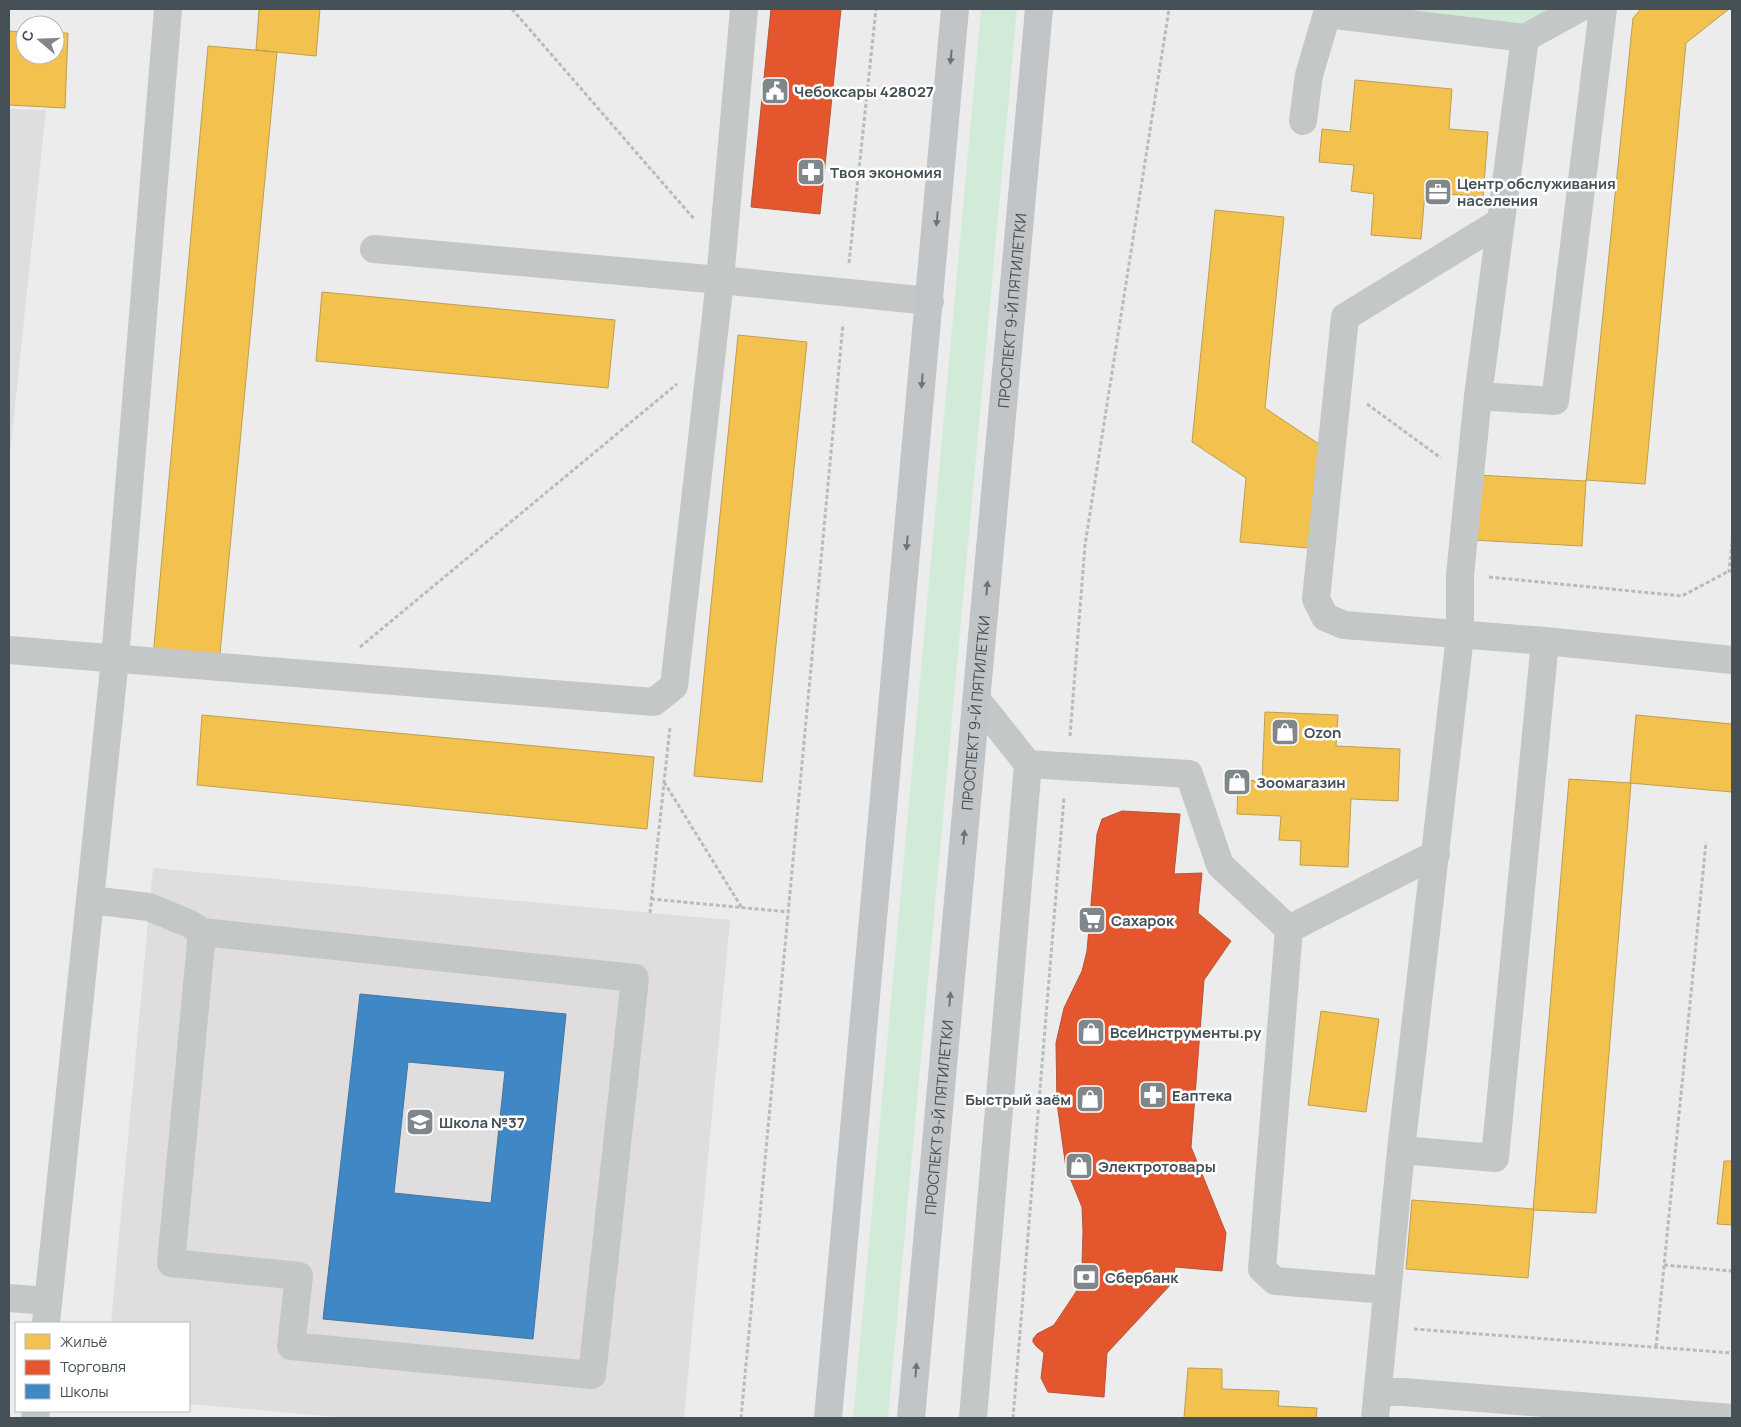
<svg xmlns="http://www.w3.org/2000/svg" width="1741" height="1427" font-family="Manrope,sans-serif">
  <style>
    .education { fill: #dfddde }
    .green { fill: #d1ebd8 }
    .homes { fill: #f2c14e; stroke: #be9f51 }
    .shops { fill: #e4572e; stroke: #b4553a }
    .schools { fill: #3f88c5; stroke: #4177a4; fill-rule: evenodd }
    .lines { fill: none; stroke-linecap: round; stroke-linejoin: round }
    .path { stroke: #b3beba; stroke-width: 3; stroke-dasharray: 4 2.5; stroke-linecap: butt }
    .minor { stroke: #c3c7c8; stroke-width: 28 }
    .major { stroke: #c2c5c7; stroke-width: 28 }
    .oneway { fill: #6a7379 }
    .labels { text-anchor: middle; dominant-baseline: central; stroke-width: 5; stroke-linejoin: round; paint-order: stroke }
    .poi-label { font-size: 15px; font-weight: bold; fill: #455057; stroke: #fff; text-anchor: start }
    .street-label { font-size: 15px; fill: #455057; stroke: #fff }
  </style>
  <rect width="100%" height="100%" fill="#edecec"/>
  <path class="education" d="M 9,109 L 46,110 L 9,463 Z
    M 153,868 L 730,920 L 684,1418 L 350,1418 L 189,1404 L 189,1323 L 111,1323 Z"/>
  <path class="green" d="M 981,9 L 1017,9 L 888,1418 L 853,1418 Z
    M 1381,9 L 1578,9 L 1525,38 Z"/>
  <path class="homes" d="M 259,9 L 320,9 L 316,56 L 256,50 Z
    M 1641,9 L 1729,9 L 1686,43 L 1645,484 L 1586,480 L 1582,546 L 1472,540 L 1477,475 L 1586,481 L 1633,18 Z
    M 9,31 L 25,32 L 25,55 L 55,55 L 55,33 L 68,33 L 65,108 L 9,105 Z
    M 208,46 L 277,52 L 219,664 L 153,657 Z
    M 1355,80 L 1452,89 L 1449,129 L 1488,132 L 1483,197 L 1425,192 L 1421,239 L 1371,235 L 1374,194 L 1351,191 L 1354,165 L 1319,162 L 1322,129 L 1350,132 Z
    M 1215,210 L 1284,217 L 1265,408 L 1319,444 L 1308,548 L 1240,542 L 1246,478 L 1192,442 Z
    M 322,292 L 615,320 L 608,388 L 316,361 Z
    M 738,335 L 807,342 L 762,782 L 694,776 Z
    M 1265,712 L 1338,715 L 1336,746 L 1400,749 L 1398,801 L 1351,799 L 1348,867 L 1300,865 L 1301,841 L 1279,840 L 1281,816 L 1237,814 L 1238,780 L 1262,781 Z
    M 202,715 L 654,757 L 647,829 L 197,785 Z
    M 1636,715 L 1732,724 L 1732,792 L 1630,783 Z
    M 1569,779 L 1631,783 L 1596,1213 L 1533,1210 Z
    M 1321,1011 L 1379,1019 L 1366,1112 L 1308,1105 Z
    M 1724,1161 L 1732,1161 L 1732,1225 L 1717,1224 Z
    M 1412,1200 L 1534,1209 L 1528,1278 L 1406,1269 Z
    M 1188,1368 L 1222,1369 L 1222,1389 L 1279,1391 L 1278,1406 L 1317,1408 L 1316,1418 L 1184,1418 Z"/>
  <path class="shops" d="M 771,9 L 841,9 L 820,214 L 751,207 Z
    M 1122,811 L 1180,814 L 1174,874 L 1202,873 L 1198,913 L 1231,941 L 1204,980 L 1191,1147 L 1226,1233 L 1222,1271 L 1175,1267 L 1173,1282 L 1107,1353 L 1104,1397 L 1048,1392 L 1041,1378 L 1044,1353 L 1036,1346 L 1033,1342 L 1033,1339 L 1037,1334 L 1054,1325 L 1076,1292 L 1082,1266 L 1083,1231 L 1082,1207 L 1066,1168 L 1057,1103 L 1056,1043 L 1064,1008 L 1082,971 L 1087,951 L 1097,834 L 1102,819 Z"/>
  <path class="schools" d="M 360,994 L 566,1014 L 533,1339 L 323,1319 ZM 408,1062 L 505,1071 L 491,1203 L 394,1193 Z"/>
  <g class="lines">
    <path class="path" d="M 512,9 L 694,219
      M 849,263 L 876,9
      M 1367,404 L 1441,458
      M 1732,543 L 1729,571 L 1732,572
      M 1489,577 L 1682,596 L 1729,571
      M 360,647 L 677,384
      M 1070,736 L 1085,545 L 1169,9
      M 664,782 L 742,908
      M 651,899 L 789,912
      M 650,913 L 670,727
      M 1664,1265 L 1732,1271
      M 1414,1329 L 1732,1353
      M 1656,1347 L 1706,842
      M 741,1418 L 843,324
      M 1013,1418 L 1064,797"/>
    <path class="minor" d="M 1525,38 L 1578,9
      M 1303,121 L 1309,75 L 1327,14 L 1525,38 L 1478,396 L 1460,575 L 1460,636 L 1401,1150 L 1375,1418
      M 1500,222 L 1345,317 L 1316,599 L 1325,617 L 1344,625 L 1545,641 L 1732,660
      M 374,249 L 720,280 L 930,301
      M 1478,396 L 1555,401 L 1603,9
      M 9,650 L 654,702 L 674,686 L 720,280 L 744,9
      M 1028,764 L 1189,774 L 1220,865 L 1289,929
      M 91,900 L 149,907 L 190,924 L 202,932 L 635,978 L 592,1375 L 291,1346 L 299,1276 L 171,1263 L 202,932
      M 1401,1150 L 1495,1158 L 1545,641
      M 1387,1290 L 1275,1281 L 1262,1269 L 1289,929 L 1436,854
      M 9,1298 L 48,1301
      M 46,1323 L 115,659 L 168,9
      M 1378,1390 L 1732,1418
      M 35,1418 L 36,1411
      M 973,1418 L 1028,764 L 977,700"/>
    <g class="major">
      <path d="M 828,1418 L 955,9"/>
      <path id="s1" d="M 911,1418 L 1039,9"/>
    </g>
  </g>
  <defs><path id="oneway-solid" d="M-6-.8H1V-3.2L6.5 0L1 3.2V.8H-6Z" transform="scale(1.25)"/></defs>
  <g class="oneway">
    <use href="#oneway-solid" transform="translate(951 57) rotate(95)"/>
    <use href="#oneway-solid" transform="translate(937 219) rotate(95)"/>
    <use href="#oneway-solid" transform="translate(922 381) rotate(95)"/>
    <use href="#oneway-solid" transform="translate(907 543) rotate(95)"/>
    <use href="#oneway-solid" transform="translate(987 588) rotate(-85)"/>
    <use href="#oneway-solid" transform="translate(964 837) rotate(-85)"/>
    <use href="#oneway-solid" transform="translate(950 999) rotate(-85)"/>
    <use href="#oneway-solid" transform="translate(916 1370) rotate(-85)"/>
  </g>
  <defs>
    <symbol id="civic-square" viewBox="-11 -11 22 22"><rect x="-9" y="-9" width="18" height="18" rx="4" fill="#80878b" stroke="#fff"/><path d="M-.6-6.5H3V-4.5H.6V-3L4-1V1h2V6H-6V1h2V-1L-.6-3ZM-1.2 2.5V6h2.4V2.5Z" fill="#fff"/></symbol>
    <symbol id="pharmacy-square" viewBox="-11 -11 22 22"><rect x="-9" y="-9" width="18" height="18" rx="4" fill="#80878b" stroke="#fff"/><path d="M-2-6h4v4h4v4h-4v4h-4v-4h-4v-4h4Z" fill="#fff"/></symbol>
    <symbol id="office-square" viewBox="-11 -11 22 22"><rect x="-9" y="-9" width="18" height="18" rx="4" fill="#80878b" stroke="#fff"/><path d="M-6-3h4V-5.5h4V-3h4V5H-6ZM-1-4.5V-3h2v-1.5ZM-6 0V1H6V0Z" fill="#fff"/></symbol>
    <symbol id="shop-square" viewBox="-11 -11 22 22"><rect x="-9" y="-9" width="18" height="18" rx="4" fill="#80878b" stroke="#fff"/><path d="M-5-2.5h2.3a2.7 3.5 0 0 1 5.4 0H5L5.5 6h-11ZM-1.5-2.5h3a1.5 2.3 0 0 0-3 0Z" fill="#fff"/></symbol>
    <symbol id="supermarket-square" viewBox="-11 -11 22 22"><rect x="-9" y="-9" width="18" height="18" rx="4" fill="#80878b" stroke="#fff"/><path d="M-6-5.5h2.5l.6 2H6L4.5 2H-2.5L-4.4-4H-6ZM-1.5 3.2a1.3 1.3 0 1 0 .1 0ZM3 3.2a1.3 1.3 0 1 0 .1 0Z" fill="#fff"/></symbol>
    <symbol id="school-square" viewBox="-11 -11 22 22"><rect x="-9" y="-9" width="18" height="18" rx="4" fill="#80878b" stroke="#fff"/><path d="M0-5L7-2L0 1L-7-2ZM-4 1L0 2.5L4 1V4Q0 6-4 4Z" fill="#fff"/></symbol>
    <symbol id="bank-square" viewBox="-11 -11 22 22"><rect x="-9" y="-9" width="18" height="18" rx="4" fill="#80878b" stroke="#fff"/><path d="M-6-4H6V4H-6ZM0-2.3a2.3 2.3 0 1 0 0 4.6a2.3 2.3 0 1 0 0-4.6Z" fill="#fff"/></symbol>
  </defs>
  <g fill-rule="evenodd">
    <use href="#civic-square" x="759" y="75" width="32" height="32"/>
    <use href="#pharmacy-square" x="795" y="156" width="32" height="32"/>
    <use href="#office-square" x="1422" y="176" width="32" height="32"/>
    <use href="#shop-square" x="1269" y="716" width="32" height="32"/>
    <use href="#shop-square" x="1221" y="766" width="32" height="32"/>
    <use href="#supermarket-square" x="1076" y="904" width="32" height="32"/>
    <use href="#shop-square" x="1075" y="1016" width="32" height="32"/>
    <use href="#pharmacy-square" x="1137" y="1079" width="32" height="32"/>
    <use href="#shop-square" x="1074" y="1083" width="32" height="32"/>
    <use href="#school-square" x="404" y="1106" width="32" height="32"/>
    <use href="#shop-square" x="1063" y="1150" width="32" height="32"/>
    <use href="#bank-square" x="1070" y="1261" width="32" height="32"/>
  </g>
  <g class="labels">
    <g class="poi-label">
      <text x="794" y="91">Чебоксары 428027</text>
      <text x="830" y="172">Твоя экономия</text>
      <text x="1457" y="183">Центр обслуживания<tspan x="1457" dy="17">населения</tspan></text>
      <text x="1304" y="732">Ozon</text>
      <text x="1256" y="782">Зоомагазин</text>
      <text x="1111" y="920">Сахарок</text>
      <text x="1110" y="1032">ВсеИнструменты.ру</text>
      <text x="1172" y="1095">Еаптека</text>
      <text x="1071" y="1099" text-anchor="end">Быстрый заём</text>
      <text x="439" y="1122">Школа №37</text>
      <text x="1098" y="1166">Электротовары</text>
      <text x="1105" y="1277">Сбербанк</text>
    </g>
    <g class="street-label">
      <text stroke="none"><textPath href="#s1" startOffset="1112">ПРОСПЕКТ 9-Й ПЯТИЛЕТКИ</textPath></text>
      <text stroke="none"><textPath href="#s1" startOffset="708">ПРОСПЕКТ 9-Й ПЯТИЛЕТКИ</textPath></text>
      <text stroke="none"><textPath href="#s1" startOffset="302">ПРОСПЕКТ 9-Й ПЯТИЛЕТКИ</textPath></text>
    </g>
  </g>
  <rect width="1741" height="1427" fill="none" stroke="#455057" stroke-width="20"/>
  <rect x="15" y="1322" width="175" height="90" fill="#ffffff" stroke="#b5b9bc"/>
  <rect x="25" y="1334" width="25" height="15" fill="#f2c14e" stroke="#b5b9bc"/>
  <text x="60" y="1347" font-size="15" fill="#455057">Жильё</text>
  <rect x="25" y="1360" width="25" height="15" fill="#e4572e" stroke="#b5b9bc"/>
  <text x="60" y="1372" font-size="15" fill="#455057">Торговля</text>
  <rect x="25" y="1384" width="25" height="15" fill="#3f88c5" stroke="#b5b9bc"/>
  <text x="60" y="1397" font-size="15" fill="#455057">Школы</text>
  <g transform="translate(40 40) rotate(289)"><circle r="24" fill="#ffffff" stroke="#b5b9bc"/>
  <path d="M0-4L9 19L0 12L-9 19Z" fill="#80878b"/>
  <text y="-8" font-size="14" font-weight="bold" text-anchor="middle" fill="#455057">С</text>
  </g>
</svg>
